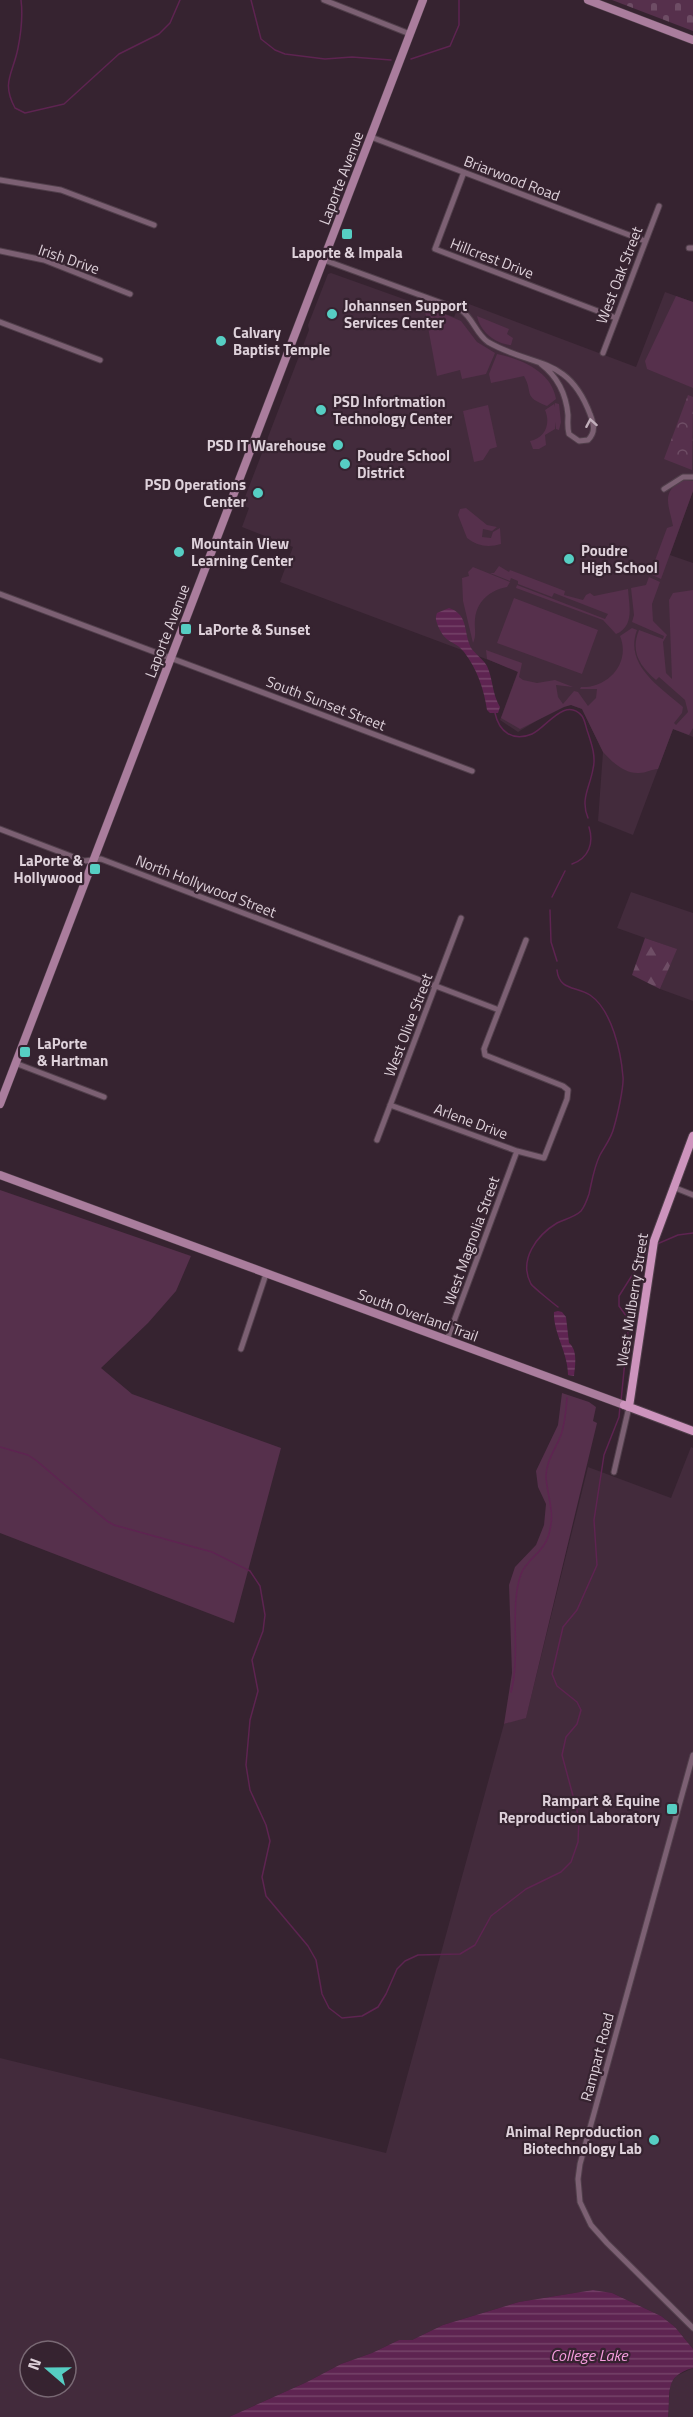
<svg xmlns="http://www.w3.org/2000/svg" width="693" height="2417" font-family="'Titillium Web',sans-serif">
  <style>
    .built { fill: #432b3c; fill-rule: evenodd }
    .grass { fill: #56304c }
    .forest { fill: url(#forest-firs) }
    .cemetery { fill: url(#cemetery-stones) }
    .park { fill: url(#park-crowns) }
    .water { fill: url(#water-rules) }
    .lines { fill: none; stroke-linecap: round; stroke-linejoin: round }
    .stream { stroke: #5e2451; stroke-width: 1.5 }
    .street-casing { stroke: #513f4b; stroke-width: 7 }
    .secondary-casing { stroke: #513f4b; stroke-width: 9 }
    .primary-casing { stroke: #513f4b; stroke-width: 10 }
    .street { stroke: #7c6073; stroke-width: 5 }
    .secondary { stroke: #aa7d9d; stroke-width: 8 }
    .primary { stroke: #cd94bd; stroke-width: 8 }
    .oneway { stroke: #c1afbb }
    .poi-dot { fill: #56cec3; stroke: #362330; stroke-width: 2 }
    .labels { text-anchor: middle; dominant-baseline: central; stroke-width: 4.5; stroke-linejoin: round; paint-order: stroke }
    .street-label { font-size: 15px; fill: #ded1da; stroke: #362330 }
    .poi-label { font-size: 15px; font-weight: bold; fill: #ded1da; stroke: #362330; text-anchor: start }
    .water-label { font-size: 16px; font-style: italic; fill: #f79edf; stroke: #362330 }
  </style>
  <defs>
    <pattern id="forest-firs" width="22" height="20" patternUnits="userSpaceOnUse" patternTransform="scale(1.5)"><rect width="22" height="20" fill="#56304c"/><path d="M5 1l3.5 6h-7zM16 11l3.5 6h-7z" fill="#6e4d65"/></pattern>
    <pattern id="cemetery-stones" width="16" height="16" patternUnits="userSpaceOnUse" patternTransform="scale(1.5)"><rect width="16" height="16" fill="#56304c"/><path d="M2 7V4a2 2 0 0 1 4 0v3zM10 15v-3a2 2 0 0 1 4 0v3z" fill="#6e4d65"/></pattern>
    <pattern id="park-crowns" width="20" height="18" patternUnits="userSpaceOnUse" patternTransform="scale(1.5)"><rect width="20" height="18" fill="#56304c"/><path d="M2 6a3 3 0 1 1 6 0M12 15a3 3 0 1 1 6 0" fill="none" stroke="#6e4d65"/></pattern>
    <pattern id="water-rules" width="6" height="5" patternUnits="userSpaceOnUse" patternTransform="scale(1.5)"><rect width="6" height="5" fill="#5e2451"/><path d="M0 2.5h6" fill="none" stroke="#754369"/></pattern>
  </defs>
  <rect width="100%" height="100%" fill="#362330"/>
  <path class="built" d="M 331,273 L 454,317 L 461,301 L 636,367 L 665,292 L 693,302 L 693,491 L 670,555 L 693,563 L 693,737 L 673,729 L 633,835 L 598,821 L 603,752 L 582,709 L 566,703 L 518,732 L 500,720 L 518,671 L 280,582 L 293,547 L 242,527 L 249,508 L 242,505 L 309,330 L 308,325 L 328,274 Z
    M 631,892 L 693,913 L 693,1001 L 660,989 L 676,949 L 617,928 Z
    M 691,1447 L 693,1448 L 693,2349 L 675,2327 L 661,2316 L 612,2293 L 593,2290 L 519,2302 L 443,2325 L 412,2340 L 399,2340 L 372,2353 L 341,2364 L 307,2382 L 229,2417 L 0,2417 L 0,2058 L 386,2153 L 504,1724 L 526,1717 L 588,1467 L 671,1498 ZM 30,2351 L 66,2351 L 66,2387 L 30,2387 Z
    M 693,2368 L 693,2417 L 668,2417 L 670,2385 L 676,2376 Z"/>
  <path class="grass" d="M 676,296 L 693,302 L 693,388 L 647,369 L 645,361 Z
    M 428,307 L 461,321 L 477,342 L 495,353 L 486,374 L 462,379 L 460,370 L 437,376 L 425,311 Z
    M 477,316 L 509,329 L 507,334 L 513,338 L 511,345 C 495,344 480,331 477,316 Z
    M 497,354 C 522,359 552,372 556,399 L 547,406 C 522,396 534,394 524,376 L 491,383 L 489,374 Z
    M 555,403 L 559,404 L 561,422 L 559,430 L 556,429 L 556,422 L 555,429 L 545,435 L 546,445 L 539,449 L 533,449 L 530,441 C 545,438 551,424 545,410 L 554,404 L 554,407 Z
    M 488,405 L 497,447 L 490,449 L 483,460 L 474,462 L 463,411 Z
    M 684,480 L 693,481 L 693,491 L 661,579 L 650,574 L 667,528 L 673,526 C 669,505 660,491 684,480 Z
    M 466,508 L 487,525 L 497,527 L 492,531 L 483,529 L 482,537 L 491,538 L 493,532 L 500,528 L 501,544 C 488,548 477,546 467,538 L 458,515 L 460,509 Z
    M 499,566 L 509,572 L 510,570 L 565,591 L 564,595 L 583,600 L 586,595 L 590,593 L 594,596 L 628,589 C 629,605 635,626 616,634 L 603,620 L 516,588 L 517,585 L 605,619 L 608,614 L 554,593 L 552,597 L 518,584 L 518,581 L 511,578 L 510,581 L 490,573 L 494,573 Z
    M 473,567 L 510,582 L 507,587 C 490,590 477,601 475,619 C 474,629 477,634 473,643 L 463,601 L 462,578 L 469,576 L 468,572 Z
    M 649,577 L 660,582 L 652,604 L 653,621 L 667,635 L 663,642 L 666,673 L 672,679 L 669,600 L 673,593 L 693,590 L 693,728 L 689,735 L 673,729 L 658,769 C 652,769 646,773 639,773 C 625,774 612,762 603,752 L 582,709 L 571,705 L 564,707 L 520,729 L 501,718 L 518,672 L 487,659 L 486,650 L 522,663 L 519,677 L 523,680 L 537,683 L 555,680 L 573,687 L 556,685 L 558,697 L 563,704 L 574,691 L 578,692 L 588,706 L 596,698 L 597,689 L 580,689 L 581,687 C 608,688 631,663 620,636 L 632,628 L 637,630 C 624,665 660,687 683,707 L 682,713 L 674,723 L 676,725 L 688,712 L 685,700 L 659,677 L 656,680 C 640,666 630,652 639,630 L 663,639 L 664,636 L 632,622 L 634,615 L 631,588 L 646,585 Z
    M 514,598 L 598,630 L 582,674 L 497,643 Z
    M 0,1190 L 191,1256 L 176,1291 L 148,1323 L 101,1368 L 132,1394 L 281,1448 L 234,1623 L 0,1533 Z
    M 562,1393 L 589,1402 L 596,1407 L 593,1421 L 597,1423 L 526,1718 L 504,1724 L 512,1673 L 509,1585 L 515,1567 L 536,1545 L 544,1525 L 546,1504 L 538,1487 L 536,1471 L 558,1425 Z"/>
  <path class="forest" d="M 645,938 L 677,949 L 660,989 L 632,975 Z"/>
  <path class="cemetery" d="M 612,0 L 693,0 L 693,31 Z"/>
  <path class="park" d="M 688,395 L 693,397 L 692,470 L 664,459 Z"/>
  <path class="water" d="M 449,608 C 467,614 464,628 469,643 C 471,652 482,657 487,666 C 493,679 492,694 500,707 L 498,713 L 490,713 L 487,710 C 484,689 477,669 464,652 C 455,640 446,645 438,626 C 436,620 435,619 437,613 Z
    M 558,1311 L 562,1312 L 566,1317 L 569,1343 C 578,1350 575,1366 574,1376 L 568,1375 C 568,1352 553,1333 554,1312 Z
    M 593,2290 L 612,2293 L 661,2316 L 675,2327 L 693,2349 L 693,2368 C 663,2376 671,2393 668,2417 L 229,2417 L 307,2382 L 341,2364 L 372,2353 L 399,2340 L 412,2340 L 443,2325 L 519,2302 Z"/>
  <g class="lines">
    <path class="stream" d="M 21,0 C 23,16 21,33 18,48 C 13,74 1,82 15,108 L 25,113 L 64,104 L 119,54 L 159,34 L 170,23 L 180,0
      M 251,0 L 261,39 L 275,50 L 285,54 L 325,59 L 352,57 L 391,60
      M 411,59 L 450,46 L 459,25 L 459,0
      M 495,713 C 499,732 513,742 532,734 C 546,728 565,696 582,716 C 585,720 586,728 588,733 C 592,745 596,757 593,769 C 590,787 580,799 588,818
      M 572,864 C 589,858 594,843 589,827
      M 552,897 L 565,871
      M 550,910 L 551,942 L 557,961
      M 557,970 C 559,991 577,986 590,995 C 612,1010 621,1052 623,1077 C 624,1087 617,1117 614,1127 C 612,1137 605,1146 600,1155 C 594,1167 592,1181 589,1194 C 587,1200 585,1206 581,1211 C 575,1217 565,1219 557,1223 C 537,1235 518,1260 531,1284 C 533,1287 554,1304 558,1307
      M 657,1244 L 678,1235 L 693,1233
      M 621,1401 L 629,1320 L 619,1306 L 619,1296 L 648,1250
      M 0,1447 L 28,1455 L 37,1461 L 107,1521 L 114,1525 L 212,1552 L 250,1571 L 260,1586 L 265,1615 L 263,1631 L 252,1660 L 258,1691 L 250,1720 L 246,1765 L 250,1790 L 266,1825 L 270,1841 L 262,1877 L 266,1896 L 308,1946 L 316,1960 L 322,1994 L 329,2008 L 342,2018 L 362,2016 L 378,2007 L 386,1994 L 397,1969 L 405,1961 L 418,1955 L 460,1954 L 475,1945 L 491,1916 L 526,1889 L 561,1872 L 571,1862 L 578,1842 L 579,1818 L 562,1755 L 566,1737 L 577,1724 L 581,1710 L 577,1702 L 557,1686 L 552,1674 L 563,1627 L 577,1610 L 597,1565 L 594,1520 L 604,1455 L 619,1417 L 620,1406
      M 511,1692 C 521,1655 509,1607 521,1574 C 526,1560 543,1553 548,1537 C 556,1513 548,1500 546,1478 C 545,1463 556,1448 561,1435 C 565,1423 566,1411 567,1398"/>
    <defs>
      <path id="street" d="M 324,0 L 410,34
        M 371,137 L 645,241
        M 464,172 L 435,249 L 616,318
        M 0,180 L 61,190 L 154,225
        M 689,248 L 693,248
        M 0,251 L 44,260 L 130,294
        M 324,260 L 461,310 C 473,318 476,334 488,342 C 533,368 568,355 590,414 C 594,424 596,432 588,440 L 579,441 L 569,434 C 567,427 568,421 568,415 C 566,393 558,377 541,364
        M 0,322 L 100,360
        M 603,353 L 659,206
        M 664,489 L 683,477 L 693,477
        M 0,594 L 472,771
        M 0,829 L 84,861 L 101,859 L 499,1010
        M 15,1063 L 104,1097
        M 390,1105 L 517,1151 L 544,1158 L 567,1099 L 568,1090 L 563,1086 L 485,1055 L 484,1049 L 526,940
        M 377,1140 L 461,918
        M 673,1187 L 693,1195
        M 447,1340 L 517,1151
        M 241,1349 L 266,1274
        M 614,1472 L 629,1407
        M 693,1755 L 580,2164 L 578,2179 L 580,2202 L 591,2225 L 607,2243 L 693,2328"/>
      <path id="secondary" d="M 588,0 L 693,40
        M 0,1104 L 423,0
        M 0,1175 L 624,1405"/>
      <path id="primary" d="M 624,1405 L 693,1431
        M 629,1407 L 654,1241 L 693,1136"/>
    </defs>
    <use href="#street" class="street-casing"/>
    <use href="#secondary" class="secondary-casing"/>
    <use href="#primary" class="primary-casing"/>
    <use href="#street" class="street"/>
    <use href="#secondary" class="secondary"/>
    <use href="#primary" class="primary"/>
  </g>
  <defs><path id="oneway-chevron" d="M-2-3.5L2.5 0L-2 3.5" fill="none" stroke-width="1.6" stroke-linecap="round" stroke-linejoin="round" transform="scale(1.5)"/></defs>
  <use class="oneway" href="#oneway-chevron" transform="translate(591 423) rotate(-100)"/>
  <g class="poi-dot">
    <rect x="341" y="228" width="12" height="12" rx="3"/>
    <circle cx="332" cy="314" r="6"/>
    <circle cx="221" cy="341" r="6"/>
    <circle cx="321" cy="410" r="6"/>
    <circle cx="338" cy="445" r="6"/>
    <circle cx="345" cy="464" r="6"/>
    <circle cx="258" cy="493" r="6"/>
    <circle cx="179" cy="552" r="6"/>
    <circle cx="569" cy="559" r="6"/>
    <rect x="180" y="623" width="12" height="12" rx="3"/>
    <rect x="89" y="863" width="12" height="12" rx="3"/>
    <rect x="19" y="1046" width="12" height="12" rx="3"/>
    <rect x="666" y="1803" width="12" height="12" rx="3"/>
    <circle cx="654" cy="2140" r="6"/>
  </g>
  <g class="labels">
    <g class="street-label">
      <text transform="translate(341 178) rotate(-69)">Laporte Avenue</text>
      <text transform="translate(512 178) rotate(21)">Briarwood Road</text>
      <text transform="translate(492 258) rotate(21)">Hillcrest Drive</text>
      <text transform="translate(69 259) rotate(19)">Irish Drive</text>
      <text transform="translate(619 275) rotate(-69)">West Oak Street</text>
      <text transform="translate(167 631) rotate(-69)">Laporte Avenue</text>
      <text transform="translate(326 703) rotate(21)">South Sunset Street</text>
      <text transform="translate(206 886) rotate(21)">North Hollywood Street</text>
      <text transform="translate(408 1025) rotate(-69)">West Olive Street</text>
      <text transform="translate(471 1121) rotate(20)">Arlene Drive</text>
      <text transform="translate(471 1241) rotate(-70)">West Magnolia Street</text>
      <text transform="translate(632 1300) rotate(-81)">West Mulberry Street</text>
      <text transform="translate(418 1315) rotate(20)">South Overland Trail</text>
      <text transform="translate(597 2057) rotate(-75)">Rampart Road</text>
    </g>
    <g class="poi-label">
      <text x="347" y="252" text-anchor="middle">Laporte &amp; Impala</text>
      <text x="344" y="305">Johannsen Support<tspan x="344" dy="17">Services Center</tspan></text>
      <text x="233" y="332">Calvary<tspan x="233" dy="17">Baptist Temple</tspan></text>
      <text x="333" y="401">PSD Infortmation<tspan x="333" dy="17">Technology Center</tspan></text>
      <text x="326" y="445" text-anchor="end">PSD IT Warehouse</text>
      <text x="357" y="455">Poudre School<tspan x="357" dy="17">District</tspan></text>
      <text x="246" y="484" text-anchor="end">PSD Operations<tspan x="246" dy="17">Center</tspan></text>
      <text x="191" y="543">Mountain View<tspan x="191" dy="17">Learning Center</tspan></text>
      <text x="581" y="550">Poudre<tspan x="581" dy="17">High School</tspan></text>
      <text x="198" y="629">LaPorte &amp; Sunset</text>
      <text x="83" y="860" text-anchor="end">LaPorte &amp;<tspan x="83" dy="17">Hollywood</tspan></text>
      <text x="37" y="1043">LaPorte<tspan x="37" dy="17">&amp; Hartman</tspan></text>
      <text x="660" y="1800" text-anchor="end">Rampart &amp; Equine<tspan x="660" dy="17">Reproduction Laboratory</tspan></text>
      <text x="642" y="2131" text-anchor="end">Animal Reproduction<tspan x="642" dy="17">Biotechnology Lab</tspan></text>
    </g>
    <g class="water-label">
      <text x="589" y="2355">College Lake</text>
    </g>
  </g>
  <g transform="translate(48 2369) rotate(290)"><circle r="28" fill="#362330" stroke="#796974" stroke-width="1.5"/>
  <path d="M0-4.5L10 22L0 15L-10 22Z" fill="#56cec3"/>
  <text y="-9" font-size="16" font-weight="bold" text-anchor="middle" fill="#ded1da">N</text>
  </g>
</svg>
